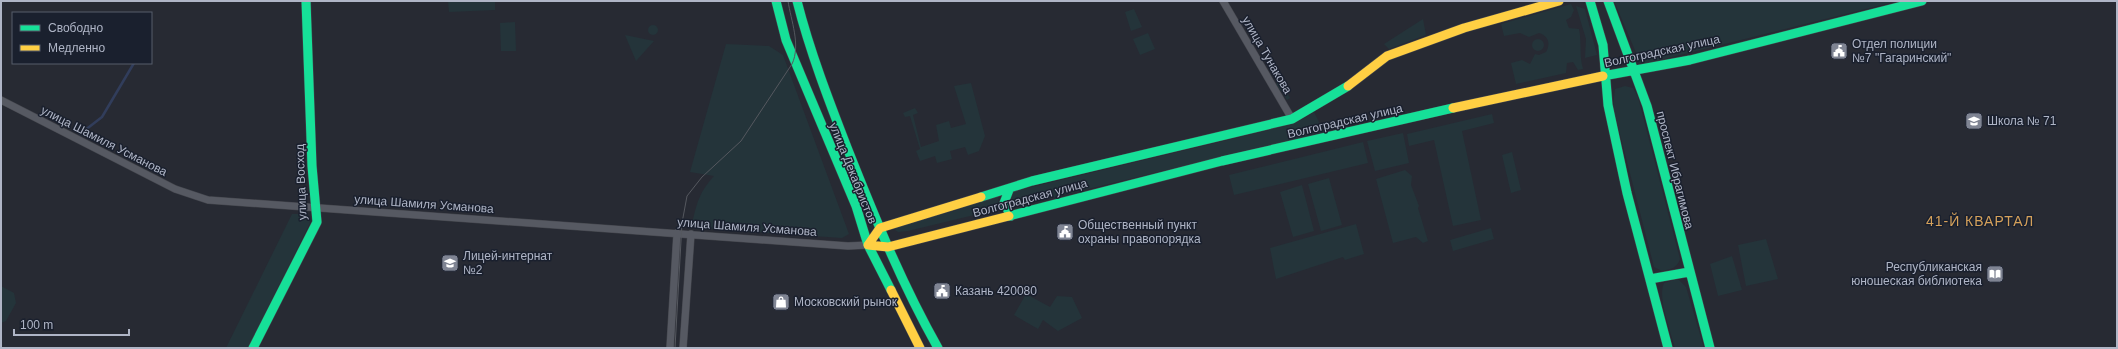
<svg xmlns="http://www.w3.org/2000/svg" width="2118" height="349" font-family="Arial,sans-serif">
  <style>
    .green { fill: #24343a }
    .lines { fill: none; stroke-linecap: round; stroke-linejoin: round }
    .stream { stroke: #313d5b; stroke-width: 2.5 }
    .street-casing { stroke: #43454c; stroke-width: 8 }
    .fast-casing { stroke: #43454c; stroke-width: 10 }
    .slow-casing { stroke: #43454c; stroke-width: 10 }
    .street { stroke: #565962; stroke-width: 7 }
    .fast { stroke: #16e098; stroke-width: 9 }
    .slow { stroke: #ffcf43; stroke-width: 9 }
    .tram { stroke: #55585f; stroke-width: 1 }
    .labels { text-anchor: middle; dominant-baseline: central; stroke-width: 3; stroke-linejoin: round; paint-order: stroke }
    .poi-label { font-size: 12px; fill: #afb5c6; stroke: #1a202e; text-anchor: start }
    .street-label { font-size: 12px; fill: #afb5c6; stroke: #1a202e }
    .quarter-label { font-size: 14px; letter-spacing: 1px; fill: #d5a15b; stroke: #1a202e }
  </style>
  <rect width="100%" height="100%" fill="#272a33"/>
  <path class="green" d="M 448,1 L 495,1 L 495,10 L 449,12 Z
    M 1614,1 L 1890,1 L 1890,3 L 1644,64 L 1640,62 Z
    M 1571,4 L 1574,10 L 1571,17 L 1566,20 L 1569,28 L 1579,29 C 1582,43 1579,55 1583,69 L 1578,70 L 1573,62 L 1567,63 L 1566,73 L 1516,84 L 1511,63 L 1522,60 L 1530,64 L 1535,54 L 1539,55 L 1546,52 C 1551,43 1548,36 1539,33 L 1529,37 L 1520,33 L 1504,36 L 1501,24 Z
    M 1576,6 L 1585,9 L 1597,55 L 1585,58 L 1586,39 Z
    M 1134,9 L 1142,27 L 1131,31 L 1125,12 Z
    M 1423,19 L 1426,35 L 1389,49 L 1384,44 Z
    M 515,22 L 516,51 L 501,51 L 500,23 Z
    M648 30a5 5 0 1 1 10 0a5 5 0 1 1-10 0Z
    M 1148,33 L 1155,49 L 1140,55 L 1133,39 Z
    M 625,35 L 654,41 L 636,61 Z
    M1532 45a6 6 0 1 1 12 0a6 6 0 1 1-12 0Z
    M 726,44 L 769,46 L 783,55 L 849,234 L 842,238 L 697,228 L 692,224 C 697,202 699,193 714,176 L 690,172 Z
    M 1280,81 L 1290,98 L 1287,100 L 1276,84 Z
    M 971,83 L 985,136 L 979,151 L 968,155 L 965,147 L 950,151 L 952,159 L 937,163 L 935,156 L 920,161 L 916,151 L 920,149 L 910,116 L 905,117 L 903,113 L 915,108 L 918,113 L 913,115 L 921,147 L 939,141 L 936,125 L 949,121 L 951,128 L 966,124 L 954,86 Z
    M 1625,86 L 1633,88 L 1638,97 L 1680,259 C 1677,268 1671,269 1662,271 L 1654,267 L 1613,107 L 1615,89 Z
    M 1314,112 L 1324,132 L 1014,207 L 1008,204 L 1011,192 L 1285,126 L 1297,122 Z
    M 1492,114 L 1494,123 L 1462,131 L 1481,220 L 1453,226 L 1434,140 L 1409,146 L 1407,134 Z
    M 1403,133 L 1409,163 L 1375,171 L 1367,141 Z
    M 1363,142 L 1368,163 L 1234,195 L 1229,175 Z
    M 1512,152 L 1521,190 L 1511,193 L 1502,155 Z
    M 1405,170 L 1412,176 L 1411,185 L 1419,206 L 1418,208 L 1428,241 L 1423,243 L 1416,237 L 1393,243 L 1376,179 Z
    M 1329,178 L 1342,225 L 1321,231 L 1308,184 Z
    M 1302,185 L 1314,231 L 1293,237 L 1280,192 Z
    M 999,195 L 998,205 L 1003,208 L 908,231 L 898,232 L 895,230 L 896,225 L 954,211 Z
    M 292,214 L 308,214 L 310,223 L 248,348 L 226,348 Z
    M 1356,224 L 1364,254 L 1345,260 L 1343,257 L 1276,279 L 1270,248 Z
    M 1491,228 L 1494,239 L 1453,251 L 1450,240 Z
    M 1766,239 L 1778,279 L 1746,286 L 1738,245 Z
    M 1732,256 L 1742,290 L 1718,296 L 1710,264 Z
    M 1674,280 L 1679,280 L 1686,287 L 1704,348 L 1675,348 C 1671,333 1657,297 1664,283 Z
    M 1,286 L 14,293 L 16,303 L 6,321 L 1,323 Z
    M 1026,294 L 1050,307 L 1057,296 L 1072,297 L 1082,318 L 1058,331 L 1043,320 L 1038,329 L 1014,315 Z"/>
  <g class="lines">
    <path class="stream" d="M 80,134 L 102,117 L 134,63"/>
    <defs>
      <path id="street" d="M 1223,1 L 1292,119
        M 1,100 L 175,189 L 208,200 L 848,246 L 868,245
        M 670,348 L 677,233
        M 683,348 L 691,234"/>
      <path id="fast" d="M 776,1 L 786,40 L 856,206 L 868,245 L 891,290
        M 797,1 C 810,52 829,101 848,150 C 875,218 902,284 938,348
        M 1590,1 L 1603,45 L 1608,105 L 1627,193 L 1668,348
        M 1608,1 L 1647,106 L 1710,348
        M 1603,76 L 1690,60 L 1922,1
        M 1009,190 L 1004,203 L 1011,216
        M 981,197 L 1032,181 L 1292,119 L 1348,86
        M 1009,216 L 1222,161 L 1453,108
        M 1650,279 L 1689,272
        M 253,348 L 317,222 L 312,166 L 306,1"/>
      <path id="slow" d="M 1348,86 L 1387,56 L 1464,28 L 1559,1
        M 1453,108 L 1603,76
        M 868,245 L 888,247 L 1009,216
        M 868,245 L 880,228 L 981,197
        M 891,290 L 920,348"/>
    </defs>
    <use href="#street" class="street-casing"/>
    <use href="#fast" class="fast-casing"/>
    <use href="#slow" class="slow-casing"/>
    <use href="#street" class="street"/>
    <use href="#fast" class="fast"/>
    <use href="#slow" class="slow"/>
    <path class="tram" d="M 675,348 L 682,223 L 687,196 L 702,177 L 741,141 L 792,64 C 801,45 791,21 788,1"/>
  </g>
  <defs>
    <symbol id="civic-square" viewBox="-11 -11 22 22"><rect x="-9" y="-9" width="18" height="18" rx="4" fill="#7f8493" stroke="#1a202e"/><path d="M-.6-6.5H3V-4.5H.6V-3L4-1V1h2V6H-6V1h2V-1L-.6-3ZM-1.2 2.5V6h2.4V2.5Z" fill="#fff"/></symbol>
    <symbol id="school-square" viewBox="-11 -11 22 22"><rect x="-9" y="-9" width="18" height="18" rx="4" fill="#7f8493" stroke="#1a202e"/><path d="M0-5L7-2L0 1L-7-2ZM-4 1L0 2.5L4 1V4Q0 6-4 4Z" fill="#fff"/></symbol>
    <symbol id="library-square" viewBox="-11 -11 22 22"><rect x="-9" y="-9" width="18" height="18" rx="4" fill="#7f8493" stroke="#1a202e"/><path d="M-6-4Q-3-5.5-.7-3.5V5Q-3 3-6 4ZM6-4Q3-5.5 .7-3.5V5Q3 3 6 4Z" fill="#fff"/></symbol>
    <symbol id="shop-square" viewBox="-11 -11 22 22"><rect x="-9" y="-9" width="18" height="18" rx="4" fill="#7f8493" stroke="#1a202e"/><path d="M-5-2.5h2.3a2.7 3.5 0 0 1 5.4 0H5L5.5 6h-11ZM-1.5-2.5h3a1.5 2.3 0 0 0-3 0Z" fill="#fff"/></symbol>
  </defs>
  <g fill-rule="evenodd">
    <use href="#civic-square" x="1829" y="41" width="20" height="20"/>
    <use href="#school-square" x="1964" y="111" width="20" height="20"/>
    <use href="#civic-square" x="1055" y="222" width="20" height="20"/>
    <use href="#school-square" x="440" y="253" width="20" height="20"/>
    <use href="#library-square" x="1985" y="264" width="20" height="20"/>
    <use href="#civic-square" x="932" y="281" width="20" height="20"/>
    <use href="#shop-square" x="771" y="292" width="20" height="20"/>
  </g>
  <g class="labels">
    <g class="poi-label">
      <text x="1852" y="44">Отдел полиции<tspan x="1852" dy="14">№7 "Гагаринский"</tspan></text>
      <text x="1987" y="121">Школа № 71</text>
      <text x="1078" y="225">Общественный пункт<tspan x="1078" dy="14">охраны правопорядка</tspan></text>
      <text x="463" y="256">Лицей-интернат<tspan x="463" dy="14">№2</tspan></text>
      <text x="1982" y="267" text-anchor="end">Республиканская<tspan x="1982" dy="14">юношеская библиотека</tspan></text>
      <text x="955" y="291">Казань 420080</text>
      <text x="794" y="302">Московский рынок</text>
    </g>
    <g class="street-label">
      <text transform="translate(1662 51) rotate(-12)">Волгоградская улица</text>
      <text transform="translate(1267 55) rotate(60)">улица Тунакова</text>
      <text transform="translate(1345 121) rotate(-13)">Волгоградская улица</text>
      <text transform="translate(104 141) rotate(27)">улица Шамиля Усманова</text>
      <text transform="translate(1675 170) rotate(76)">проспект Ибрагимова</text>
      <text transform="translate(853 173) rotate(68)">улица Декабристов</text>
      <text transform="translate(301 182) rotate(-92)">улица Восход</text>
      <text transform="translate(1030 198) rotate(-15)">Волгоградская улица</text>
      <text transform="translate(424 204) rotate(4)">улица Шамиля Усманова</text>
      <text transform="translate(747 227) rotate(4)">улица Шамиля Усманова</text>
    </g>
    <g class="quarter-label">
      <text x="1980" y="221">41-Й КВАРТАЛ</text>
    </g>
  </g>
  <rect width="2118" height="349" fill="none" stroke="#afb5c6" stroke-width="4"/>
  <rect x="12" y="12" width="140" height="52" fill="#1a202e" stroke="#565c6b"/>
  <rect x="20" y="25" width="20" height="6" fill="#16e098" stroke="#565c6b"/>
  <text x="48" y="32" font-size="12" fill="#afb5c6">Свободно</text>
  <rect x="20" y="45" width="20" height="6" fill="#ffcf43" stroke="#565c6b"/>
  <text x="48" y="52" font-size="12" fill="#afb5c6">Медленно</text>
  <path d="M14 329v6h115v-6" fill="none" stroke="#afb5c6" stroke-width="2"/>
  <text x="20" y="329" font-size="12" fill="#afb5c6" stroke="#1a202e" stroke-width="3" paint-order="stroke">100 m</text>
</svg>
